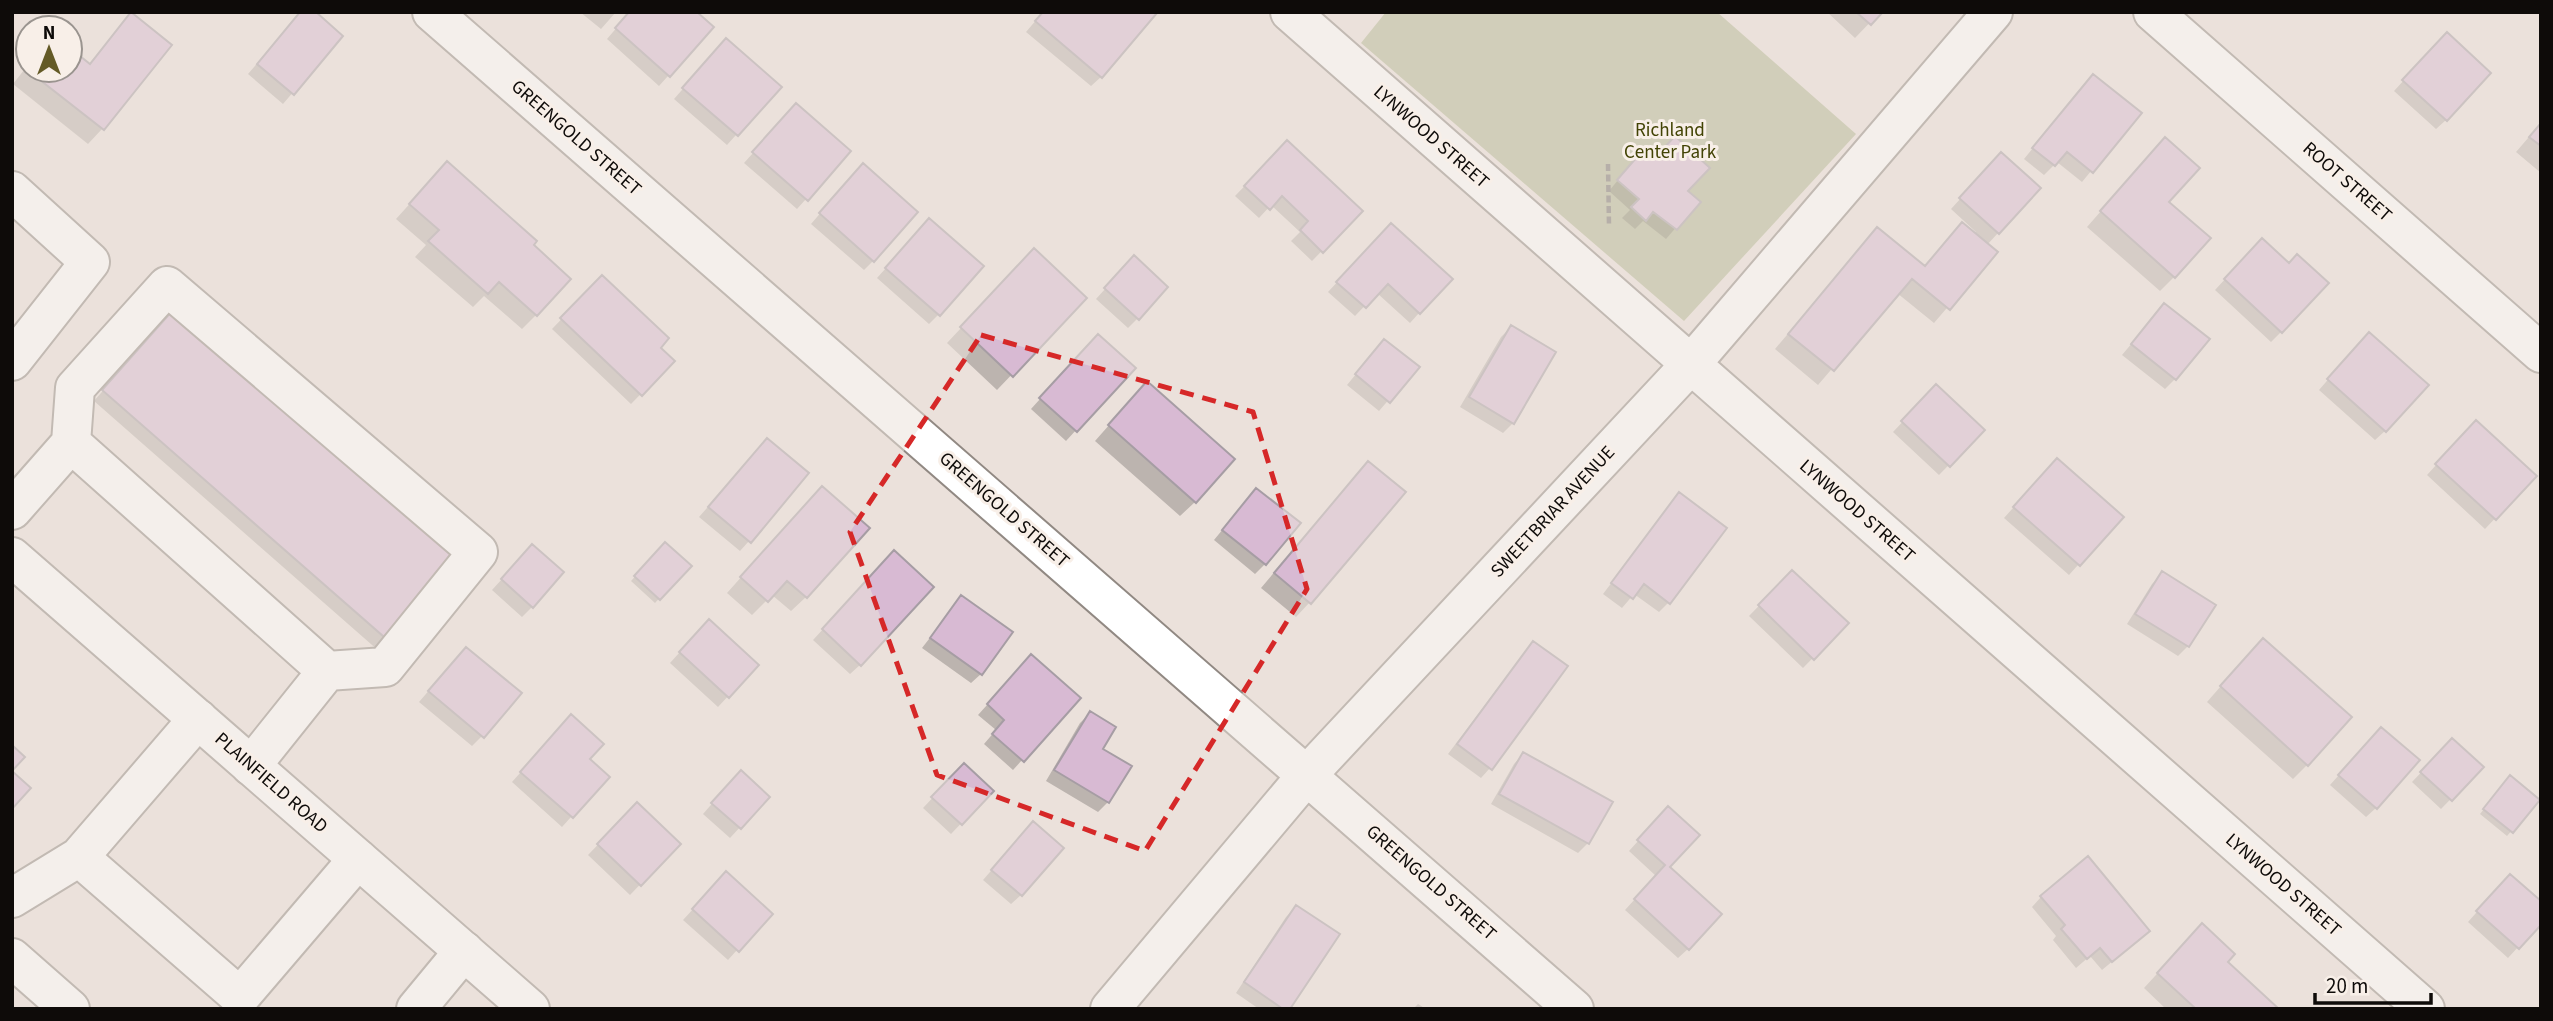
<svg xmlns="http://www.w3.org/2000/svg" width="2553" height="1021" font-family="'Source Sans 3',sans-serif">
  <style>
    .green { fill: #b2b592 }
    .shadow { fill: #0003 }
    .building { fill: #d8bad3; stroke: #a69da4; stroke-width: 2 }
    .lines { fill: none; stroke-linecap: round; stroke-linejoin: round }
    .minor-casing { stroke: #918983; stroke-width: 42 }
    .major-casing { stroke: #918983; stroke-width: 42 }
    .path { stroke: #77716d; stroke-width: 4.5; stroke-dasharray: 7 3.5; stroke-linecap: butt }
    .minor { stroke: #fff; stroke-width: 38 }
    .major { stroke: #fff; stroke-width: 38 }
    .marked { fill: none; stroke: #d62828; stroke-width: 5; stroke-dasharray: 14 9; stroke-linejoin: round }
    .labels { text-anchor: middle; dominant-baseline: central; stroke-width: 6; stroke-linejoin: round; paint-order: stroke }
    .park-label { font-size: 19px; fill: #424304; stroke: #f8efe8 }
    .street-label { font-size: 19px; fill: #0e0b09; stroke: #f8efe8 }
  </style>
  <rect width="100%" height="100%" fill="#ebe1db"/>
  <path class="green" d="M 1386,12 L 1717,12 L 1856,134 L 1684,321 L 1361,43 Z"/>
  <path class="shadow" d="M 580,12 L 616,12 L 601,29 Z
    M 630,12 L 712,27 L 659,86 L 607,39 Z
    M 1043,12 L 1101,77 L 1091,86 L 1026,32 Z
    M 1827,12 L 1880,12 L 1855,38 Z
    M 131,15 L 170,45 L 102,129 L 88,144 L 13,84 L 28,65 L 28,70 L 70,70 L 70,51 L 88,65 Z
    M 297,17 L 341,36 L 283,104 L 248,74 Z
    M 2437,44 L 2446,120 L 2436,129 L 2394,91 Z
    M 717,50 L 779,87 L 727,145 L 674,99 Z
    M 2083,86 L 2139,113 L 2082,182 L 2057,162 L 2044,175 L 2024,159 Z
    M 787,115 L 849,151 L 797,209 L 744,163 Z
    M 2541,123 L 2541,173 L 2516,152 Z
    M 1287,142 L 1361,211 L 1312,261 L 1291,241 L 1300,232 L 1271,205 L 1259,218 L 1235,196 Z
    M 2151,154 L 2167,202 L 2174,277 L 2160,291 L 2087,227 Z
    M 1633,162 L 1686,192 L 1698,202 L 1666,239 L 1643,221 L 1635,229 L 1622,218 L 1630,210 L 1609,191 Z
    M 1992,164 L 1998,233 L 1987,245 L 1995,252 L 1934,323 L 1897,293 L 1818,385 L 1775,349 L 1877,229 L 1924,268 L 1974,234 L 1976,232 L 1951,209 Z
    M 853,175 L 873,261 L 864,270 L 811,224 Z
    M 433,178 L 531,245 L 536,315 L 522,329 L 484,296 L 473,307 L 415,257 L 426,245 L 396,219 Z
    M 920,230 L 939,314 L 929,324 L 877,278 Z
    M 1381,235 L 1419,313 L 1410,323 L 1377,293 L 1355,316 L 1328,292 Z
    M 2252,250 L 2281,332 L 2271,342 L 2215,290 Z
    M 1020,265 L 1085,298 L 997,390 L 947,343 Z
    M 1124,268 L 1138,318 L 1128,328 L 1096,299 Z
    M 602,277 L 658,348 L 673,361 L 631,404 L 552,329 Z
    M 2164,305 L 2175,379 L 2165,389 L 2122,355 Z
    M 163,322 L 459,563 L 380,652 L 94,401 Z
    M 1511,327 L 1513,423 L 1503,433 L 1460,407 L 1501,337 Z
    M 2359,344 L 2385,431 L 2375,440 L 2319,390 Z
    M 1088,346 L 1133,368 L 1066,441 L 1031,409 Z
    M 1375,351 L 1417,367 L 1379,411 L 1347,385 Z
    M 1927,396 L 1983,430 L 1939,475 L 1893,432 Z
    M 1133,398 L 1195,502 L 1180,516 L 1095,441 Z
    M 2466,432 L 2535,476 L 2485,529 L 2427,475 Z
    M 767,440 L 749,541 L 740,551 L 699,517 Z
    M 2047,470 L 2121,517 L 2069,575 L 2004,518 Z
    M 1354,478 L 1310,602 L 1296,617 L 1261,588 Z
    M 1679,494 L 1669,602 L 1659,612 L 1634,594 L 1622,608 L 1603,594 Z
    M 1247,500 L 1265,564 L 1255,574 L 1214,540 Z
    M 808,502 L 806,597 L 791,611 L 772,595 L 752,615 L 727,593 Z
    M 665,544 L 689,566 L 655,603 L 631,581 Z
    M 523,556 L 532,607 L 522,617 L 492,590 Z
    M 885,562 L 860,665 L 850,674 L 813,640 Z
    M 1792,572 L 1847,623 L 1803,668 L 1749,616 Z
    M 2162,574 L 2188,646 L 2178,656 L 2127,624 L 2152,584 Z
    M 961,598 L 981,674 L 971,683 L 922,648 Z
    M 699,631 L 757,665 L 718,707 L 670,663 Z
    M 1533,643 L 1490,768 L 1481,778 L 1448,754 L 1524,653 Z
    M 2249,654 L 2307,765 L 2293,779 L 2207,702 Z
    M 456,659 L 482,736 L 472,746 L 419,702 Z
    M 1022,666 L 1078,698 L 1013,770 L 984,744 L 996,730 L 978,715 Z
    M 1090,713 L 1101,750 L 1108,802 L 1098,812 L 1046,781 L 1080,723 Z
    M 561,727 L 588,759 L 607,777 L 562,827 L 512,782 Z
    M 2371,739 L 2376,808 L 2366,817 L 2330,785 Z
    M 2452,740 L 2482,767 L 2441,809 L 2412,782 Z
    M 1523,754 L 1588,843 L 1578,853 L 1491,804 L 1514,764 Z
    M 954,775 L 992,791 L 951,834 L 923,808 Z
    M 731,782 L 768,797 L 730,838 L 703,814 Z
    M 2506,782 L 2538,801 L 2507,836 L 2480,814 Z
    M 637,804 L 679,844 L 630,895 L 588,855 Z
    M 1659,818 L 1688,949 L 1678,958 L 1625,910 L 1656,876 L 1629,851 Z
    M 1024,833 L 1021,895 L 1011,904 L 983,880 Z
    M 717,883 L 737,950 L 728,960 L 683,920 Z
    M 2500,886 L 2541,922 L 2508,958 L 2468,922 Z
    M 2041,897 L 2138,940 L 2102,970 L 2090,956 L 2076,968 L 2053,940 L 2056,936 L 2032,907 Z
    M 1296,907 L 1288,1009 L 1259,1009 L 1236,993 L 1286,917 Z
    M 2188,940 L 2226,962 L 2277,1009 L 2166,1009 L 2144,988 Z
    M 1418,1004 L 1426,1009 L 1413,1009 Z"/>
  <path class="building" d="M 131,12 L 172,45 L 104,130 L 26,69 L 28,66 L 28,70 L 70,70 L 70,48 L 90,64 Z
    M 300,12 L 316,12 L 343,36 L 294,95 L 257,64 Z
    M 629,12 L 697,12 L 714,27 L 670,77 L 615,28 Z
    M 1043,12 L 1156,12 L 1157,13 L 1102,78 L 1035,21 Z
    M 1856,12 L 1883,12 L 1871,25 Z
    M 2447,32 L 2491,73 L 2447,121 L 2402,80 Z
    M 726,38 L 782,87 L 738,136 L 682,88 Z
    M 2093,74 L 2142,113 L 2093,173 L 2067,152 L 2055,166 L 2032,148 Z
    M 796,103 L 851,151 L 808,201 L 752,152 Z
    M 2541,123 L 2541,146 L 2529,137 Z
    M 1675,136 L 1710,168 L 1688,191 L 1701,202 L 1677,230 L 1653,212 L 1646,221 L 1631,207 L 1639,199 L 1617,180 L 1643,150 L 1654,159 Z
    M 2165,137 L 2200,168 L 2169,202 L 2211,238 L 2175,278 L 2100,211 Z
    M 1287,140 L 1363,211 L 1323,253 L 1300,230 L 1308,221 L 1282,196 L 1270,210 L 1244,186 Z
    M 2001,152 L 2041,188 L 1999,234 L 1959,198 Z
    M 447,161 L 537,241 L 534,245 L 571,279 L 537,316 L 499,282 L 488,294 L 428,241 L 439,230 L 409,204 Z
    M 863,163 L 918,212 L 874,262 L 819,213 Z
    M 929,218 L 984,266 L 940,316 L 885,268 Z
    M 1962,222 L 1998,252 L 1950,310 L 1912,279 L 1834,371 L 1788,334 L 1877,227 L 1925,266 Z
    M 1391,223 L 1453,279 L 1420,314 L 1388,284 L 1366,308 L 1336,282 Z
    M 2262,238 L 2289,263 L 2297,254 L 2329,283 L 2282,333 L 2224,279 Z
    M 1034,248 L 1087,298 L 1013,377 L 960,327 Z
    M 1134,255 L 1168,287 L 1139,320 L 1104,288 Z
    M 602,275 L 669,338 L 661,348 L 675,361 L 642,396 L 560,318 Z
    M 2164,303 L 2210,339 L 2176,380 L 2131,344 Z
    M 173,310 L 461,563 L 391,643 L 102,390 Z
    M 1511,325 L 1556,352 L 1514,424 L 1469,397 Z
    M 2369,332 L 2429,385 L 2386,432 L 2327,379 Z
    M 1098,334 L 1136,368 L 1077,432 L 1039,398 Z
    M 1384,339 L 1420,367 L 1390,403 L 1355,374 Z
    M 1147,381 L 1235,459 L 1196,503 L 1108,425 Z
    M 1936,384 L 1985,430 L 1950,467 L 1901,421 Z
    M 2476,420 L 2537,476 L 2496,520 L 2435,464 Z
    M 767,438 L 809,473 L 751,543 L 708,507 Z
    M 2057,458 L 2124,517 L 2080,566 L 2013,507 Z
    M 1368,461 L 1406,492 L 1311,604 L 1274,573 Z
    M 822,486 L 870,528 L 807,598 L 787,581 L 768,602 L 740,577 Z
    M 1256,488 L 1301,523 L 1266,565 L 1222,530 Z
    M 1679,492 L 1727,528 L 1670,604 L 1644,584 L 1633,599 L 1611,583 Z
    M 665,542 L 692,566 L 660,600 L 634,576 Z
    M 532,544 L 564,572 L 533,608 L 501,579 Z
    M 894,550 L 934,587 L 861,666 L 822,629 Z
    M 1792,570 L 1849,623 L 1814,660 L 1758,605 Z
    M 2162,571 L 2216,605 L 2189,647 L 2135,614 Z
    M 961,595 L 1013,632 L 982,675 L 930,638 Z
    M 709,619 L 759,665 L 729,698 L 679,652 Z
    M 2263,638 L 2352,717 L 2308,766 L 2220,686 Z
    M 1533,641 L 1568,666 L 1492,770 L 1457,744 Z
    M 466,647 L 522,693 L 484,738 L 428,691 Z
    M 1031,654 L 1081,698 L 1024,762 L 992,734 L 1004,720 L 987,704 Z
    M 1090,711 L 1116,727 L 1103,749 L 1132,766 L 1109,803 L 1054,770 Z
    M 571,714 L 604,744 L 590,759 L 610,777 L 573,818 L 520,772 Z
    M 2381,727 L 2420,760 L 2377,809 L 2338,775 Z
    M 2452,738 L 2484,767 L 2452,801 L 2420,772 Z
    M 12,745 L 25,757 L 12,771 Z
    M 1523,752 L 1613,802 L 1589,844 L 1499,794 Z
    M 964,763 L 994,791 L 962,825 L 931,797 Z
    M 741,770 L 770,797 L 741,829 L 711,803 Z
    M 12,771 L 31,788 L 12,809 Z
    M 2510,775 L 2540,800 L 2513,833 L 2483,809 Z
    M 637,802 L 681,844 L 641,886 L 597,844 Z
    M 1668,806 L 1700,835 L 1670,867 L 1722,914 L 1689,950 L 1634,899 L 1665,865 L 1637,840 Z
    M 1033,821 L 1064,848 L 1022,896 L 991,870 Z
    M 2088,856 L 2150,931 L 2112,962 L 2100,948 L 2087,959 L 2061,929 L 2065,925 L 2040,896 Z
    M 726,871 L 773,914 L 739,952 L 692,909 Z
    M 2510,874 L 2541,901 L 2541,925 L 2519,949 L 2476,911 Z
    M 1296,905 L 1340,934 L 1290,1009 L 1283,1009 L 1244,982 Z
    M 2202,923 L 2235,954 L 2228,962 L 2279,1009 L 2196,1009 L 2157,973 Z"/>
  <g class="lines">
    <defs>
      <path id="minor" d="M 432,12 L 1574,1009
        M 1290,12 L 2425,1009
        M 2153,12 L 2541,353
        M 12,191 L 90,262 L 12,361
        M 71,443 L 75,388 L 167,286 L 478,552 L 385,667 L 327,671
        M 12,510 L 71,443 L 327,671 L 251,766
        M 198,719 L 79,857 L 240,997 L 358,859
        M 12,898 L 79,857
        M 12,958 L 70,1009
        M 416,1009 L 464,951
        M 1110,1009 L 1307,775 L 1691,364 L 1993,12"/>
      <path id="major" d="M 12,557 L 530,1009"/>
    </defs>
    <use href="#minor" class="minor-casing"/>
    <use href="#major" class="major-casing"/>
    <path class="path" d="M 1608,164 L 1609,226"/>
    <use href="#minor" class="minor"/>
    <use href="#major" class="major"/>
  </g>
  <path d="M0 0H2553V1021H0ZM 981,335 L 1253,412 L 1307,589 L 1145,851 L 937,775 L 850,532 Z" fill="#ebe1db" fill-opacity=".55" fill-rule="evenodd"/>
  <path class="marked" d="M 981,335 L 1253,412 L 1307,589 L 1145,851 L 937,775 L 850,532 Z"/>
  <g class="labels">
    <g class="park-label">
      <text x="1670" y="130">Richland<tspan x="1670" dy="22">Center Park</tspan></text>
    </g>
    <g class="street-label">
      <text transform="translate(1431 137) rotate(41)">LYNWOOD STREET</text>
      <text transform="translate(576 138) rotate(41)">GREENGOLD STREET</text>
      <text transform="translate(2347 182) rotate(41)">ROOT STREET</text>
      <text transform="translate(1004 510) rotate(41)">GREENGOLD STREET</text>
      <text transform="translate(1857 511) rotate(41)">LYNWOOD STREET</text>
      <text transform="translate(1553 512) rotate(-47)">SWEETBRIAR AVENUE</text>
      <text transform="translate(271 783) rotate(41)">PLAINFIELD ROAD</text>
      <text transform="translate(1431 883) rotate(41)">GREENGOLD STREET</text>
      <text transform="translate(2283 885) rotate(41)">LYNWOOD STREET</text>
    </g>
  </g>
  <rect width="2553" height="1021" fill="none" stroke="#0e0b09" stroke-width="28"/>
  <g transform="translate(49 49)"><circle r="33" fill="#f8efe8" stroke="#9a948f" stroke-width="2"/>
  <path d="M0-5L12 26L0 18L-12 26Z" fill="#645a26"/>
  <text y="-10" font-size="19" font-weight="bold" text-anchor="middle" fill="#0e0b09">N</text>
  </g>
  <path d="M2315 993v10h116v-10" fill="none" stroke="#0e0b09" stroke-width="3.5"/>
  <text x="2326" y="993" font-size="21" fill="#0e0b09" stroke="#f8efe8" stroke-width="5" paint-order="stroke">20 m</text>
</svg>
